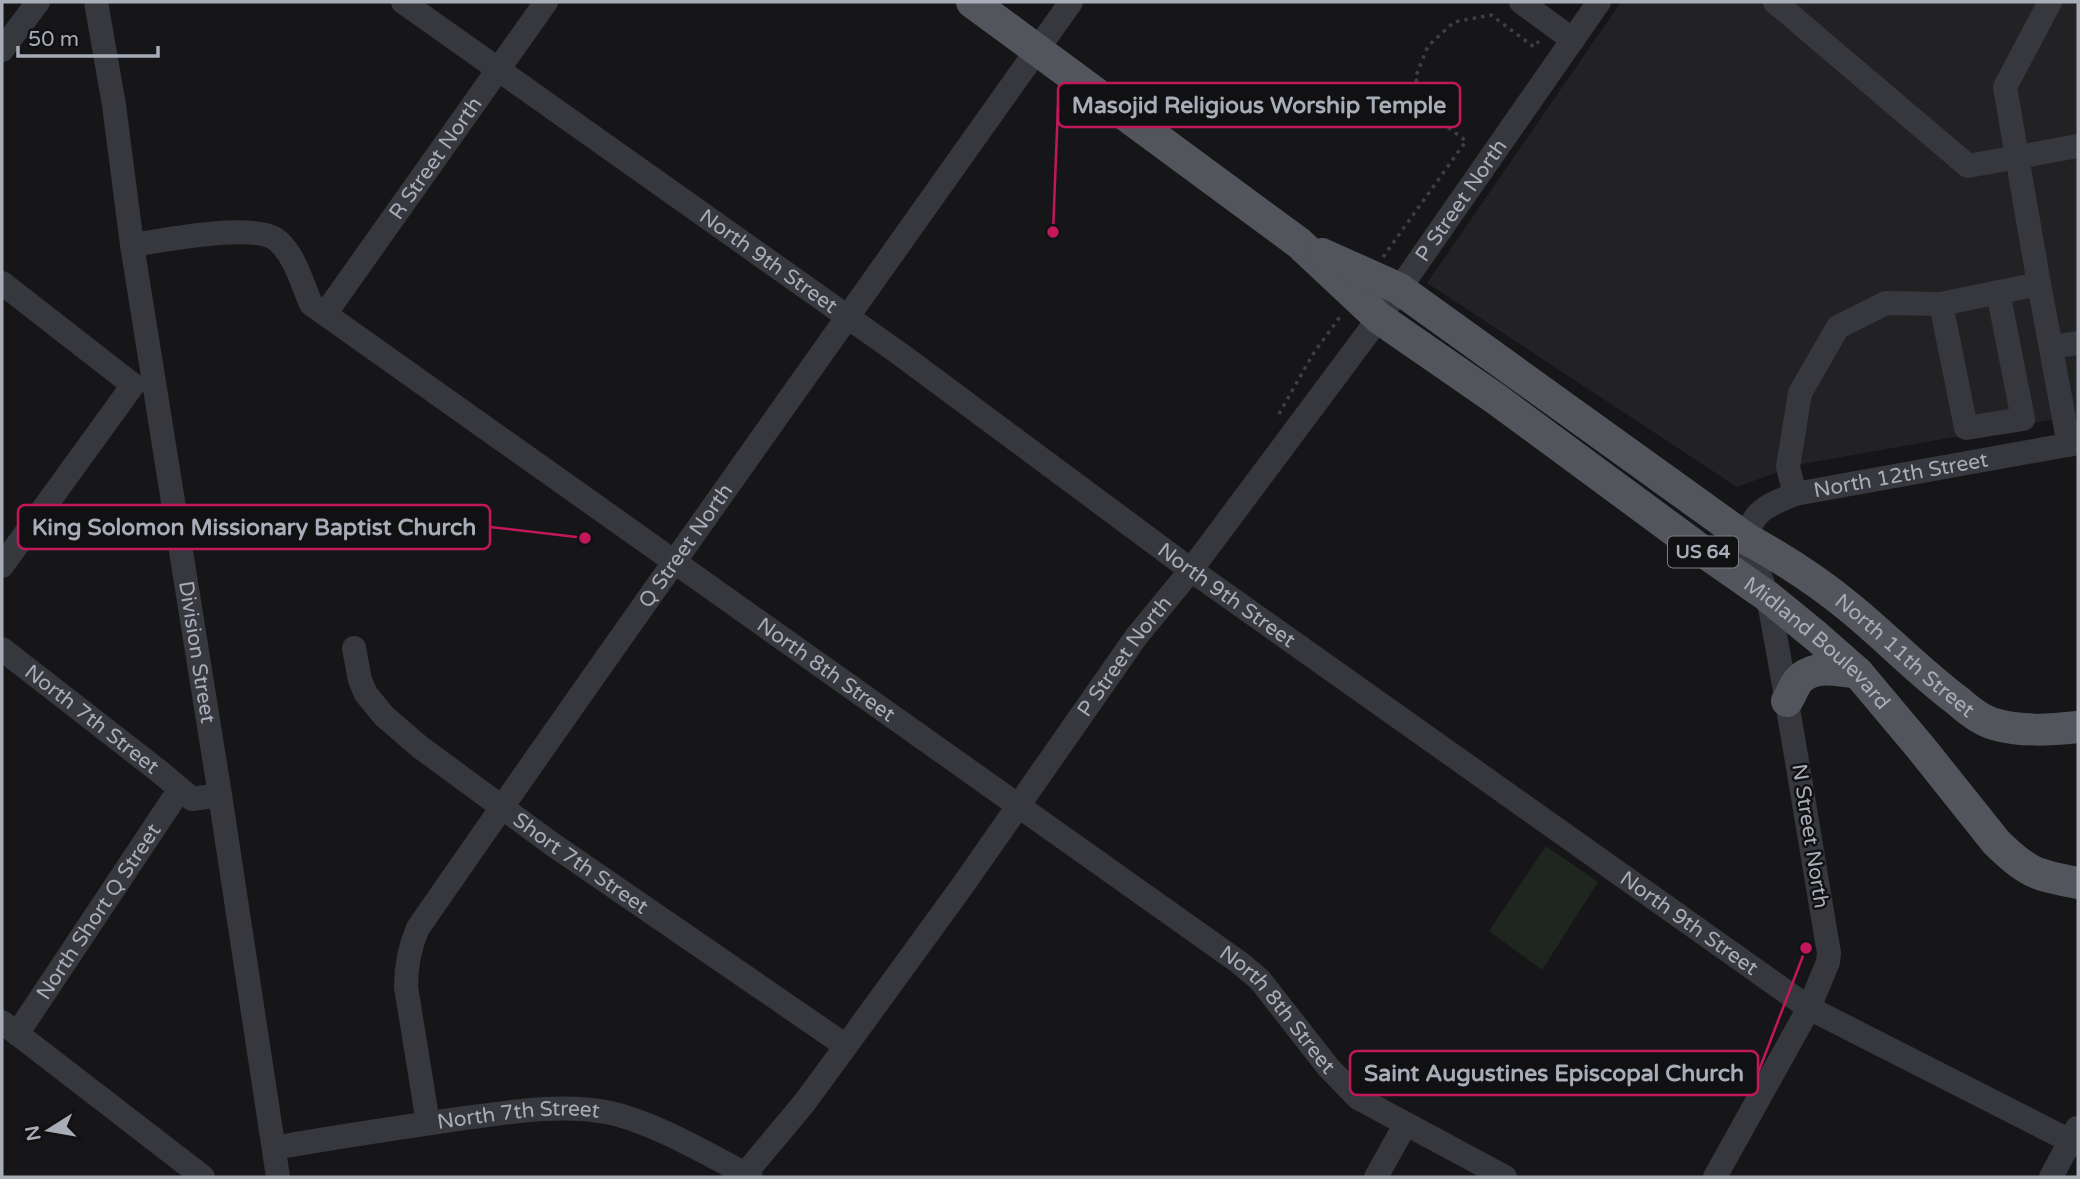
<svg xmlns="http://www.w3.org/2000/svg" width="2080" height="1179" font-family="'Varela Round',sans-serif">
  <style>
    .built { fill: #222225 }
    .green { fill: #1e261f }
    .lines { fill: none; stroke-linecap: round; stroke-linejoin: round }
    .path { stroke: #3d3f44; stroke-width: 3.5; stroke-dasharray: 3.5 5; stroke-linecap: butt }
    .minor { stroke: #37383d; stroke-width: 24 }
    .major { stroke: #53555c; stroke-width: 32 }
    .labels { text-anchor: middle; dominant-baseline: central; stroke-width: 5; stroke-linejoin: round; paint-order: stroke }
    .shield { fill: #111113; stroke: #7b7e86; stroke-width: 2 }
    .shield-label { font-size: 19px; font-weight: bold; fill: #a8adb8 }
    .street-label { font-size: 21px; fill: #a8adb8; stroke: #111113 }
    .leader { fill: none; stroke: #c2185b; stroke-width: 2.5 }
    .callout-dot { fill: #c2185b; stroke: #111113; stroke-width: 2.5 }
    .callout { fill: #111113; stroke: #c2185b; stroke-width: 2.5 }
    .callout-label { font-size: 23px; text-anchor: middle; font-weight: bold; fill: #a8adb8 }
  </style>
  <rect width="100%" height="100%" fill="#161618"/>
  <path class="built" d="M 1621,2 L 2078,2 L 2078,415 L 1797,465 L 1737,487 L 1427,283 Z"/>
  <path class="green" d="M 1546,846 L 1598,882 L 1542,970 L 1489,931 Z"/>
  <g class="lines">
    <path class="path" d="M 1383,257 L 1466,141 L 1437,119 L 1415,78 L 1428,46 L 1454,22 L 1491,15 L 1534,47 L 1539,41
      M 1279,414 L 1313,354 L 1342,314"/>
    <g class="minor">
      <path id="s1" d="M 96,2 L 114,105 L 132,245 L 220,795 L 278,1177"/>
      <path id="s2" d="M 403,2 L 900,354 L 1191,570 L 1809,1008 L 2078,1145"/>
      <path d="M 1521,2 L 1573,40"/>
      <path d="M 1775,2 L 1968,166 L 2078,146"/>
      <path d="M 2,50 L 38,2"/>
      <path id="s3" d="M 132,245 C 162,241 256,221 278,241 C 295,256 302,283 311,304 L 1240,963 L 1260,980 L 1328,1067 L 1358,1098 L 1505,1177"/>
      <path d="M 2,283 L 133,385"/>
      <path d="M 2039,284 L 2005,87 L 2050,2"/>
      <path d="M 1998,292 L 2023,419 L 1966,428 L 1941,304 L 2039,284 L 2069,445"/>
      <path id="s4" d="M 325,314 L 546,2"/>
      <path d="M 2051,347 L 2078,343"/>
      <path d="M 1795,494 L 1788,467 L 1800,393 L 1838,327 L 1886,303 L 1941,304"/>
      <path d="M 2,566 L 133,385"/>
      <path id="s5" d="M 354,648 L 360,680 L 366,694 L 384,716 L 420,747 L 552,844 L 846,1046"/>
      <path id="s6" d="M 2,649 L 160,772 L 192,799 L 220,795"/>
      <path d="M 2,1022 L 203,1177"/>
      <path id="s7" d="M 17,1034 L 180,789"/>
      <path id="s8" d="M 428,1123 L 406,987 C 406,968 410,946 418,928 C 633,617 853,310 1071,2"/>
      <path id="s9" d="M 274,1148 C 335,1137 396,1128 458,1119 C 506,1113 557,1103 606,1112 C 652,1121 709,1155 751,1177"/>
      <path id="s10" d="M 745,1174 L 805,1102 L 846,1046 L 963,885 L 1136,637 L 1191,570 L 1379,318 L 1599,2"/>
      <path d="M 1376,1177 L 1405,1125"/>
      <path id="s11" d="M 1715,1177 L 1809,1008 L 1828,962 L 1829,953 C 1809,836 1791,719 1769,602 C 1766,586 1746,549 1748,537 C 1752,509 1772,504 1795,494 L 2078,443"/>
      <path d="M 2051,1177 L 2077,1128"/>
    </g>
    <g class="major">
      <path id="s12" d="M 972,2 L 1299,243 L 1379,318 L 1496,399 L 1694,545 L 1767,596 L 1816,636 L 1858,673 L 1921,748 L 1996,842 C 2027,873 2036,875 2078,883"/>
      <path id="s13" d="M 1322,254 L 1398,288 L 1747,539 C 1785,560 1815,579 1849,607 C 1886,637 1919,672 1958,701 C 1968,710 1980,720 1994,724 C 2021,732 2050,730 2078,727"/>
      <path d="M 1787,701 C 1791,695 1794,686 1798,681 C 1813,664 1839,670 1858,673"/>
    </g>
  </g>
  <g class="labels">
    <rect class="shield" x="1668" y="536.5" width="70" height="31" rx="5"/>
    <g class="shield-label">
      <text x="1703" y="552">US 64</text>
    </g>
    <g class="street-label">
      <text stroke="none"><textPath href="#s4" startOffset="191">R Street North</textPath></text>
      <text stroke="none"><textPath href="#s10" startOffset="1209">P Street North</textPath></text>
      <text stroke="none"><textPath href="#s2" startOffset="448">North 9th Street</textPath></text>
      <text stroke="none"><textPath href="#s11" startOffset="852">North 12th Street</textPath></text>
      <text stroke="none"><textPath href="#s8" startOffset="665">Q Street North</textPath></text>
      <text stroke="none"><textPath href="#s2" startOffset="1015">North 9th Street</textPath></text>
      <text stroke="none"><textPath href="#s12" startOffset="1062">Midland Boulevard</textPath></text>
      <text stroke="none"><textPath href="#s1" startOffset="658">Division Street</textPath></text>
      <text stroke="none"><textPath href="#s13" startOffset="710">North 11th Street</textPath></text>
      <text stroke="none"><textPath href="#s10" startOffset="642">P Street North</textPath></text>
      <text stroke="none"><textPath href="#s3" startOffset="852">North 8th Street</textPath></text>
      <text stroke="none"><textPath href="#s6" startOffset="114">North 7th Street</textPath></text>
      <text transform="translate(1810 836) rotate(81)">N Street North</text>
      <text stroke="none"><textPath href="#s5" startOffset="322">Short 7th Street</textPath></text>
      <text stroke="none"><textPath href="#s7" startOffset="147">North Short Q Street</textPath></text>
      <text stroke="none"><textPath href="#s2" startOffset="1582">North 9th Street</textPath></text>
      <text stroke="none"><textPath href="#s3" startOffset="1419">North 8th Street</textPath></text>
      <text stroke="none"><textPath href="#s9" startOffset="247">North 7th Street</textPath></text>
    </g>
  </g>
  <path class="leader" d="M1053 232L1058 105M585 538L490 527M1806 948L1758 1073"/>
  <g class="callout-dot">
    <circle cx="1053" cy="232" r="7"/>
    <circle cx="585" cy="538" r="7"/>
    <circle cx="1806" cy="948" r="7"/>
  </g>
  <g class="callout">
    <rect x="1058" y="83" width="402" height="44" rx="7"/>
    <rect x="18" y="505" width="472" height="44" rx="7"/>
    <rect x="1350" y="1051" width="408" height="44" rx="7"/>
  </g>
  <g class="callout-label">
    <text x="1259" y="113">Masojid Religious Worship Temple</text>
    <text x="254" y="535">King Solomon Missionary Baptist Church</text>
    <text x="1554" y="1081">Saint Augustines Episcopal Church</text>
  </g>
  <rect width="2080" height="1179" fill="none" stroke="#a8adb8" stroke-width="7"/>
  <g transform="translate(49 1130) rotate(259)" stroke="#111113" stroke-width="5" paint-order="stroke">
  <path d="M0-5L12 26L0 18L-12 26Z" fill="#a8adb8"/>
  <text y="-10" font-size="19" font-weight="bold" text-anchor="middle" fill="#a8adb8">N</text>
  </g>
  <path d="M18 46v10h140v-10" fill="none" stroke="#a8adb8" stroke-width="3.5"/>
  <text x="28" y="46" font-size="21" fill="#a8adb8" stroke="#111113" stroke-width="5" paint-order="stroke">50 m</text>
</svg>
